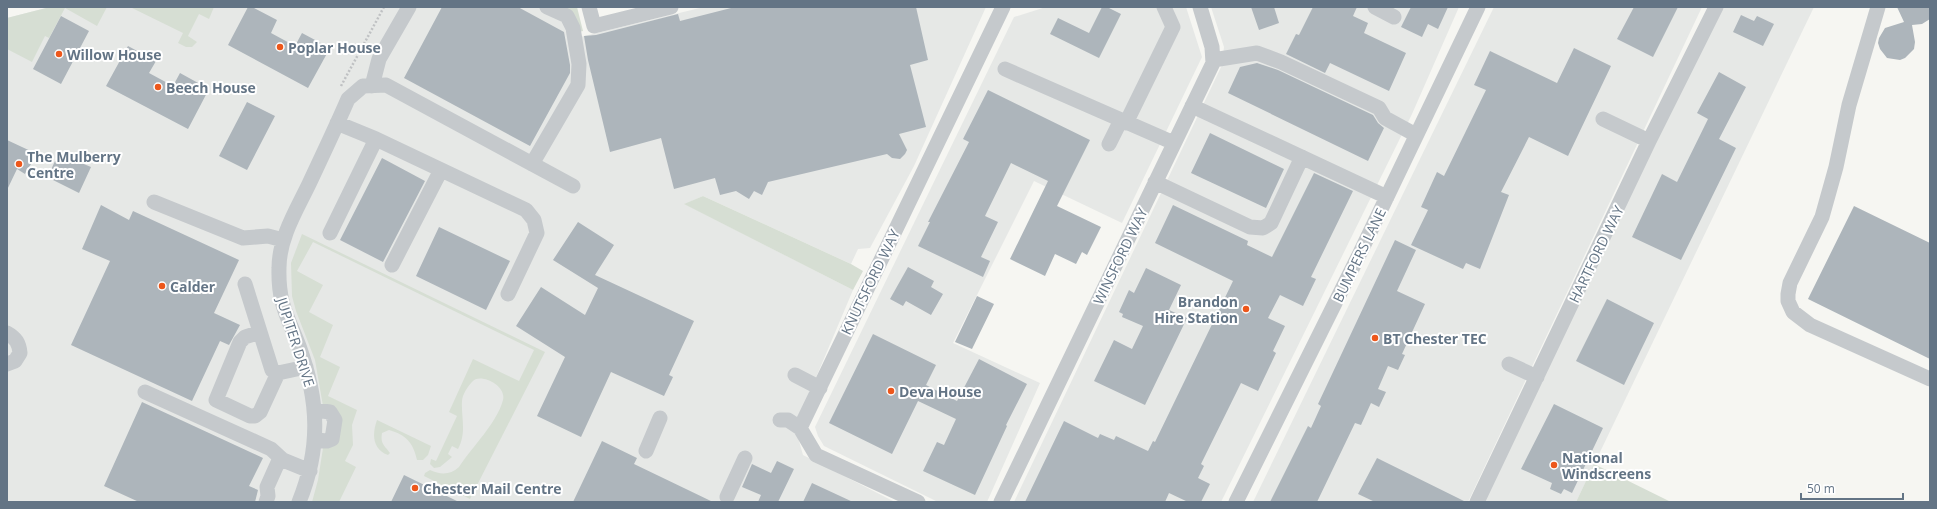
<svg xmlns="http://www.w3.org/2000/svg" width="1937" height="509" font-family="'Open Sans',sans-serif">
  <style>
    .built { fill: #e6e8e6 }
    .green { fill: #d6ded3 }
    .building { fill: #adb5bb }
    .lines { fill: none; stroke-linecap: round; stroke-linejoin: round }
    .path { stroke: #bfc1c3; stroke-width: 2.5; stroke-dasharray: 2 2; stroke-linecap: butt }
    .minor { stroke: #c5c9cc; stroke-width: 15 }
    .poi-dot { fill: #ed571b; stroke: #fff; stroke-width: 1.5 }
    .labels { text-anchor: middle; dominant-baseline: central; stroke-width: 4; stroke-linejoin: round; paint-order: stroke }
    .poi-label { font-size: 14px; font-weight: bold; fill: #637485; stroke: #fff; text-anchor: start }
    .street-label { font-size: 14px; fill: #637485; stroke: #fff }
  </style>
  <rect width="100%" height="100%" fill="#f6f6f2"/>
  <path class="built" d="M 50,7 L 568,7 L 576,38 L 704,7 L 986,7 L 914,166 L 870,248 L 858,249 L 851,264 L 703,196 L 685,204 L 853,290 L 795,427 L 803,455 L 895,502 L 7,502 L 7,18 Z
    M 1046,7 L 1186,7 L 1202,57 L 1122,223 L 1034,181 L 953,343 L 1040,383 L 987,502 L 938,502 L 824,446 L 818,436 L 815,427 L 1014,17 Z
    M 1211,7 L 1459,7 L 1412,114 L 1221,502 L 1014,502 L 1222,65 L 1224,47 Z
    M 1494,7 L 1702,7 L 1468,502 L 1253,502 Z
    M 1722,7 L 1814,7 L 1576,502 L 1474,502 Z"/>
  <path class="green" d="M 50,7 L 107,7 L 97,26 L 65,8 L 49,38 L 45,36 L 32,62 L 7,49 L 7,18 Z
    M 130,7 L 214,7 L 209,19 L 199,14 L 188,36 L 197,42 L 192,47 L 186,47 L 178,43 L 183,33 Z
    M 563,7 L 577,7 L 583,31 L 575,33 Z
    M 703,196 L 851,264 L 863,271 L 853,290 L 684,204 Z
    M 302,234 L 545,352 L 470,499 L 424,476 L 425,473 L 430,470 C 441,475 450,475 459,467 C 472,447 497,423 503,400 C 507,385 479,372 472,382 C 468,386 462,395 462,401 C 461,418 467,432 458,449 L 452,446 L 448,454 L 452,457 L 440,467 L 434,468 L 430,464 L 431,459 L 436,461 L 457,416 L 449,412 L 473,359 L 519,381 L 534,350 L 313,242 L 297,271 L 323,285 L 309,312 L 333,325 L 320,357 L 340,367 L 328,396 L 357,410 L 352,425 L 353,445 L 345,461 L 356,467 L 339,502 L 312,502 L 318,480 L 323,448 L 336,439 L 323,406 L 315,360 L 296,311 L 292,296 L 291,263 Z
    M 377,420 L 431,446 L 428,455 L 423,460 L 417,460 C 413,442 406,435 389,430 L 382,433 C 380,444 385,446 390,453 L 388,455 C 372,449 372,434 377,420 Z
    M 1594,464 L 1671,502 L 1576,502 Z"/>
  <path class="building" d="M 248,7 L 252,7 L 277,20 L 271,33 L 295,46 L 302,33 L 330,48 L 308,88 L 228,45 Z
    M 442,7 L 518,7 L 564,32 L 570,65 L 570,73 L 530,146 L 404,78 Z
    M 735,7 L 916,7 L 928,60 L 910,65 L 926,127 L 899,134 L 907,150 L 905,154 L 900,159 L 892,158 L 887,154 L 768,182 L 762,195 L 754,191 L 749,199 L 736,191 L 720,195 L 715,178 L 674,189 L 661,138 L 610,152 L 588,60 L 584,36 L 596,35 L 678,14 L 680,21 Z
    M 1102,7 L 1107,7 L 1121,14 L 1099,58 L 1050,34 L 1058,18 L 1089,33 Z
    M 1251,7 L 1274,7 L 1279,23 L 1259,30 Z
    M 1313,7 L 1357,7 L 1353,16 L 1368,23 L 1364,33 L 1406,53 L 1389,91 L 1330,63 L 1325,73 L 1286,54 L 1296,34 L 1299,35 Z
    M 1411,7 L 1448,7 L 1438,29 L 1428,24 L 1422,37 L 1401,27 Z
    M 1634,7 L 1678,7 L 1653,57 L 1617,39 Z
    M 1897,7 L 1930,7 L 1930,19 L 1922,24 L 1912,25 L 1915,42 L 1914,49 L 1905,58 L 1900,60 L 1887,58 L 1880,49 L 1878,43 L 1879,38 L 1885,28 L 1904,22 Z
    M 1741,15 L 1754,21 L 1757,16 L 1774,24 L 1763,46 L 1733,32 Z
    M 61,16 L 89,31 L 61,84 L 33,69 Z
    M 128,46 L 156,61 L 149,73 L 173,86 L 180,73 L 209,89 L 188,129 L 106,86 Z
    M 1574,48 L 1611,66 L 1568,156 L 1529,137 L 1501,192 L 1509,195 L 1480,269 L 1466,263 L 1463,269 L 1411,245 L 1428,210 L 1421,207 L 1437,172 L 1444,176 L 1486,90 L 1474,85 L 1490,51 L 1557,83 Z
    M 1257,63 L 1278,70 L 1373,115 L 1378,123 L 1384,128 L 1368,161 L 1228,93 L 1240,67 Z
    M 1719,72 L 1746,87 L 1719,139 L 1736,148 L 1681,260 L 1632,237 L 1662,174 L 1677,182 L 1708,119 L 1697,113 Z
    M 988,90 L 1090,140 L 1057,206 L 1101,227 L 1087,255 L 1082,252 L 1076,264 L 1055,254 L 1045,276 L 1010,259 L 1048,181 L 1011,163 L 985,216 L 998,222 L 981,257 L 990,261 L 983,277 L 918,246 L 930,222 L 928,222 L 969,142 L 963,139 Z
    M 247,102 L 275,116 L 247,170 L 219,156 Z
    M 1210,133 L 1284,169 L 1266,208 L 1191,173 Z
    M 7,140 L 37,154 L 25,174 L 17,169 L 7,190 Z
    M 72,152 L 82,157 L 79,162 L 91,167 L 79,193 L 51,179 L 53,174 L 50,172 L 55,161 L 58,162 L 61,157 L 68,160 Z
    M 382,158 L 425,181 L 383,262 L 340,240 Z
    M 1314,173 L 1353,191 L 1311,277 L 1316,279 L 1303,306 L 1280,295 L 1268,318 L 1285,326 L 1273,351 L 1276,353 L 1258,391 L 1241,383 L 1201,464 L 1204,466 L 1198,478 L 1210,484 L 1201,502 L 1188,502 L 1169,493 L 1165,502 L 1025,502 L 1064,421 L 1098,438 L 1100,434 L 1114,440 L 1116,436 L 1148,451 L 1153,441 L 1155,442 L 1233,281 L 1155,243 L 1173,205 L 1248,241 L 1247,245 L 1272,257 Z
    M 101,205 L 129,220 L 133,211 L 239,260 L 214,313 L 240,325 L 229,345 L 220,341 L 192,401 L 71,345 L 110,261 L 82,249 Z
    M 1854,206 L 1930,243 L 1930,359 L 1808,299 Z
    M 578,222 L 614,245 L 595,275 L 694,321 L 669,375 L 673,377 L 664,396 L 611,372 L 581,437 L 537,416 L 565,357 L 516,326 L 541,287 L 585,315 L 598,288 L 553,260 Z
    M 439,227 L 510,261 L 486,310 L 416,276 Z
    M 1395,240 L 1416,250 L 1397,291 L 1425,304 L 1402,354 L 1405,355 L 1398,370 L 1388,366 L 1378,389 L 1386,392 L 1379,407 L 1371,403 L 1361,425 L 1355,423 L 1317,502 L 1270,502 L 1308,426 L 1311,428 L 1321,406 L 1318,404 Z
    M 908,267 L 934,281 L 931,287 L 943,294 L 931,315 L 906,301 L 903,306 L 890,299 Z
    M 1146,268 L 1181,285 L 1169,310 L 1187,318 L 1145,405 L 1094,381 L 1114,340 L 1132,349 L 1143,326 L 1122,317 L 1123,314 L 1119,312 L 1129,290 L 1134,293 Z
    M 977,296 L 994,304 L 972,349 L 955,342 Z
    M 1607,299 L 1654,323 L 1624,385 L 1576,361 Z
    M 873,334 L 936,365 L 926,385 L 957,401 L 979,359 L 1027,384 L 1006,425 L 1007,426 L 975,495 L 923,471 L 937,442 L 944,445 L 956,419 L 918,401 L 892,454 L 829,423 Z
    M 142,402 L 263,458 L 249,486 L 258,490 L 255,502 L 139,502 L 104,486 Z
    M 1554,404 L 1603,428 L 1572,493 L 1564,489 L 1561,494 L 1550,489 L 1552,483 L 1521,469 Z
    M 602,441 L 637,458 L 634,464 L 713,502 L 573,502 Z
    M 1377,458 L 1466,502 L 1375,502 L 1358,494 Z
    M 777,461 L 794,469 L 778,502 L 758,502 L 761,495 L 742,487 L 752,464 L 771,473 Z
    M 404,475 L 459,502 L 391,502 Z
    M 812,483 L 853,502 L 803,502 Z"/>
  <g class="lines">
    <path class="path" d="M 341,86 L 384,7"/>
    <path class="minor" d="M 589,7 L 594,26 L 671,7
      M 1375,7 L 1394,17
      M 1878,7 L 1849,105 L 1836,167 L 1822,217 L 1790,283 L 1788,294 L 1788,301 L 1793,312 L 1810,325 L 1930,379
      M 1213,60 L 1257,53 L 1281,62 L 1379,108 L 1385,118 L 1416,135
      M 1005,69 L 1174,143
      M 372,86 L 379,59 L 409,7
      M 1192,106 L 1387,197
      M 1603,119 L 1649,141
      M 337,123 L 376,139 L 526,210 L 534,220 L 537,233 L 508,294
      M 1126,123 L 1173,27 L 1164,7
      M 1109,144 L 1121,120
      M 532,164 L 578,85 L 579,64 L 573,28 L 567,16 L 547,7
      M 1155,182 L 1250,227 L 1263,228 L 1271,223 L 1302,157
      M 154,202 L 243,238 L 268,236 L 283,240
      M 330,233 L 376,139
      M 392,265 L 441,170
      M 245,284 L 272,370 L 278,373 L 306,367
      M 260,332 L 245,337 L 240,342 L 216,400 L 250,416 L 255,416 L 260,412 L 278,373
      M 7,333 C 16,338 19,343 20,353 L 15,361 L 7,364
      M 1509,364 L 1537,377
      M 795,375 L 820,388
      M 145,392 L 271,449 L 283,460 L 310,471
      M 315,410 L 330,412 L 335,420 L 332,439 L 327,441 L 316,440
      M 780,420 L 788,420 L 800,428
      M 646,451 L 660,418
      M 727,497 L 745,458
      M 266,502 L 268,496 L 267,487 L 280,458
      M 299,502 C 321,448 319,401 299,346 C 287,315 278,303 279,268 C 279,238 296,211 309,184 C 322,156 336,127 348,99 L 363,86 L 386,85 L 573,186
      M 918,502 L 816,455 L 800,428 L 1003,7
      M 1001,502 L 1213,63 L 1212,47 L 1200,7
      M 1236,502 L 1359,255 L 1478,7
      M 1477,502 L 1649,141 L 1716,7"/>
  </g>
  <g class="poi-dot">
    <circle cx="280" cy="47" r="4"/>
    <circle cx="59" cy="54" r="4"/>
    <circle cx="158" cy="87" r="4"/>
    <circle cx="19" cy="164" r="4"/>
    <circle cx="162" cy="286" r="4"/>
    <circle cx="1246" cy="309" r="4"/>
    <circle cx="1375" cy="338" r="4"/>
    <circle cx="891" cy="391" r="4"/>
    <circle cx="1554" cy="465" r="4"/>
    <circle cx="415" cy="488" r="4"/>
  </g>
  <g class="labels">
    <g class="poi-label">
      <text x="288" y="47">Poplar House</text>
      <text x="67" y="54">Willow House</text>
      <text x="166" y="87">Beech House</text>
      <text x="27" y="156">The Mulberry<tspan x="27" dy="16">Centre</tspan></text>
      <text x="170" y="286">Calder</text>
      <text x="1238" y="301" text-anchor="end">Brandon<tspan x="1238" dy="16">Hire Station</tspan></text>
      <text x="1383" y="338">BT Chester TEC</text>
      <text x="899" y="391">Deva House</text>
      <text x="1562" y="457">National<tspan x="1562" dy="16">Windscreens</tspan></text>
      <text x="423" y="488">Chester Mail Centre</text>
    </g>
    <g class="street-label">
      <text transform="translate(1596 254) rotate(-64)">HARTFORD WAY</text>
      <text transform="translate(1359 255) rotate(-64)">BUMPERS LANE</text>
      <text transform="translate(1120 256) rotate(-64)">WINSFORD WAY</text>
      <text transform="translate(870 282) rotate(-64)">KNUTSFORD WAY</text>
      <text transform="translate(296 342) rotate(72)">JUPITER DRIVE</text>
    </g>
  </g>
  <rect width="1937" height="509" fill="none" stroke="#637485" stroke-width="16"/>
  <path d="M1801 493v6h102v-6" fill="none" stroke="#637485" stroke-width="2"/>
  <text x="1807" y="493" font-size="12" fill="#637485" stroke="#ffffff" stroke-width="3" paint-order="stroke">50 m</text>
</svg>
